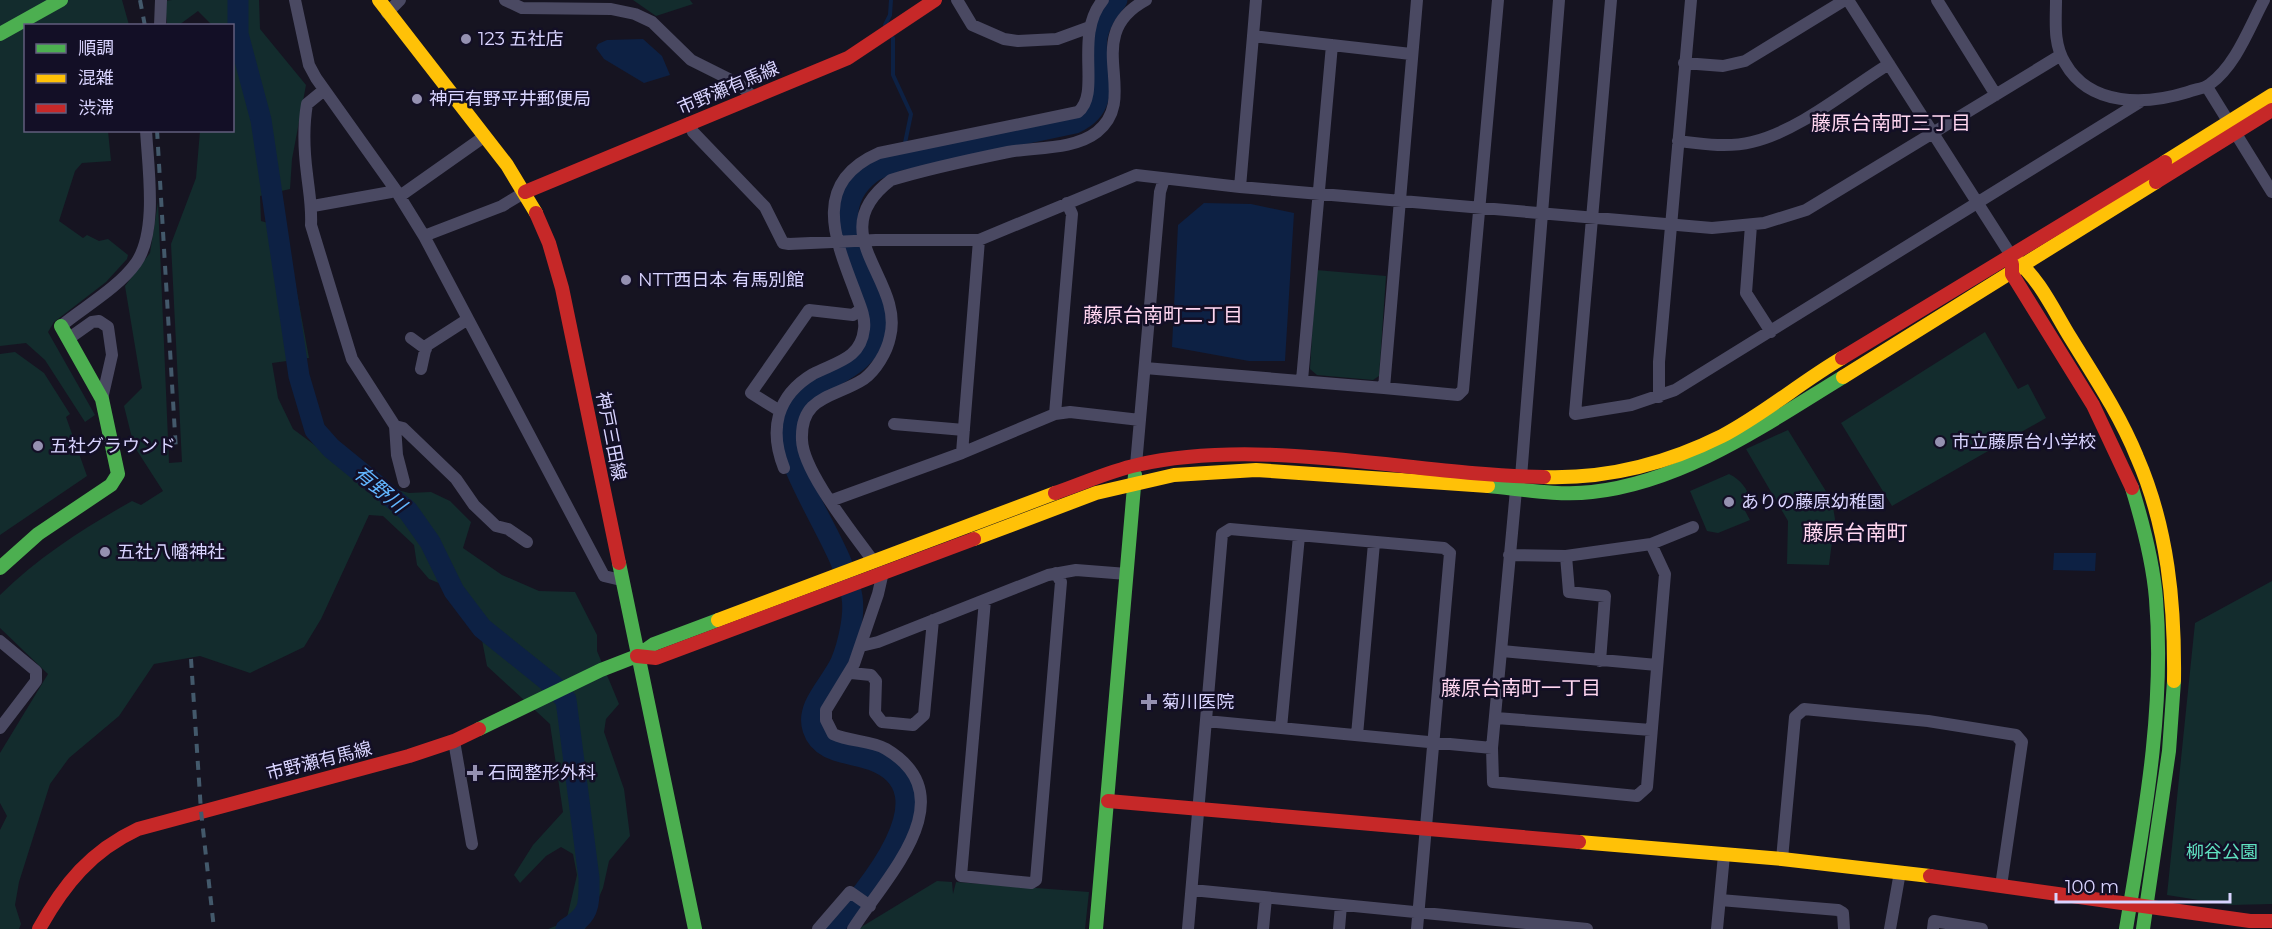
<svg xmlns="http://www.w3.org/2000/svg" width="2272" height="929" font-family="Montserrat,'Noto Sans JP',sans-serif">
  <style>
    .green { fill: #132c2d }
    .water { fill: #0d2144 }
    .lines { fill: none; stroke-linecap: round; stroke-linejoin: round }
    .stream { stroke: #0d2144; stroke-width: 4 }
    .river { stroke: #0d2144; stroke-width: 21 }
    .street { stroke: #4a4962; stroke-width: 12 }
    .fast { stroke: #4caf50; stroke-width: 14 }
    .slow { stroke: #ffc107; stroke-width: 14 }
    .jam { stroke: #c62828; stroke-width: 14 }
    .rail { stroke: #43596b; stroke-width: 4; stroke-dasharray: 9 8; stroke-linecap: butt }
    .poi-dot { fill: #9591b1; stroke: #130f26; stroke-width: 2 }
    .labels { text-anchor: middle; dominant-baseline: central; stroke-width: 5; stroke-linejoin: round; paint-order: stroke }
    .poi-label { font-size: 18px; fill: #d9d4ff; stroke: #130f26; text-anchor: start }
    .street-label { font-size: 18px; fill: #d9d4ff; stroke: #130f26 }
    .park-label { font-size: 18px; fill: #5fe0c0; stroke: #130f26 }
    .neighbourhood-label { font-size: 20px; fill: #ffd6f0; stroke: #130f26 }
    .water-label { font-size: 20px; font-style: italic; fill: #62b6ff; stroke: #130f26 }
    .quarter-label { font-size: 21px; fill: #ffd6f0; stroke: #130f26 }
  </style>
  <rect width="100%" height="100%" fill="#161421"/>
  <path class="green" d="M 0,0 L 122,0 L 129,25 L 26,26 L 26,130 L 108,131 L 111,161 L 82,163 L 75,171 L 59,221 L 83,238 L 87,235 L 99,241 L 108,239 L 128,255 L 127,259 L 106,282 L 54,322 L 48,332 L 95,415 L 85,422 L 45,360 L 26,343 L 0,346 Z
    M 172,0 L 259,0 L 260,29 L 306,85 L 292,159 L 290,189 L 260,196 L 261,221 L 285,228 L 309,358 L 272,363 L 278,398 L 293,429 L 332,458 L 359,463 L 390,488 L 409,493 L 431,492 L 450,501 L 471,522 L 463,548 L 502,575 L 539,591 L 575,592 L 597,635 L 597,651 L 619,704 L 606,719 L 604,732 L 624,789 L 630,836 L 609,861 L 603,888 L 585,929 L 548,929 L 566,922 L 577,875 L 573,854 L 561,847 L 546,856 L 520,883 L 514,875 L 533,845 L 563,812 L 550,724 L 487,666 L 477,614 L 461,592 L 429,579 L 417,565 L 414,545 L 383,516 L 369,515 L 321,619 L 304,647 L 250,673 L 200,656 L 154,664 L 119,716 L 69,758 L 50,784 L 19,882 L 15,905 L 21,924 L 19,929 L 0,929 L 0,830 L 7,816 L 0,803 L 0,753 L 48,674 L 0,628 L 0,595 C 40,556 84,528 132,501 L 141,505 L 163,491 L 134,446 L 124,406 L 142,388 L 125,286 L 150,253 L 158,202 L 169,463 L 182,462 L 171,244 L 196,178 L 200,131 L 232,130 L 232,26 L 212,25 L 198,11 L 179,25 L 167,25 L 165,1 Z
    M 633,0 L 690,0 L 693,4 L 656,16 Z
    M 1316,270 L 1386,276 L 1379,376 L 1373,380 L 1317,375 L 1310,369 Z
    M 1985,332 L 2018,389 L 2028,384 L 2046,418 L 1892,506 L 1841,423 Z
    M 15,352 L 44,373 L 70,414 L 66,417 L 87,476 L 0,535 L 0,354 Z
    M 1788,430 L 1832,501 L 1835,519 L 1829,565 L 1787,564 L 1788,521 L 1746,449 Z
    M 1729,474 C 1741,480 1747,488 1751,501 L 1743,507 L 1750,520 L 1718,533 L 1707,531 L 1690,491 Z
    M 2272,581 L 2272,904 L 2230,905 L 2167,895 L 2195,623 Z
    M 937,881 L 952,882 L 953,894 L 956,882 L 1089,892 L 1085,929 L 858,929 Z"/>
  <path class="water" d="M 643,39 L 662,56 L 670,75 L 644,83 L 604,59 L 596,48 L 598,44 L 607,40 Z
    M 1204,203 L 1251,204 L 1294,213 L 1285,361 L 1249,361 L 1172,347 L 1178,225 Z
    M 2054,553 L 2096,553 L 2095,571 L 2053,570 Z"/>
  <g class="lines">
    <path class="stream" d="M 885,25 L 890,15 L 891,0
      M 893,38 L 893,75 L 911,114 L 905,143
      M 896,161 L 901,153"/>
    <path class="river" d="M 238,0 L 238,34 L 261,120 L 299,376 L 315,430 L 331,448 L 408,511 L 430,542 L 454,591 L 482,628 L 553,685 L 566,700 L 589,878 C 589,905 591,914 566,929
      M 832,929 C 864,893 955,791 872,760 C 851,752 821,754 813,729 C 805,706 832,683 841,662 C 848,645 855,616 852,597 C 845,547 781,468 787,427 C 794,376 867,380 876,331 C 879,318 872,302 867,290 C 853,252 829,204 871,173 C 878,168 888,165 896,161 L 1075,123 C 1116,104 1092,70 1097,37 C 1100,22 1108,11 1117,0"/>
    <path class="street" d="M 295,0 L 309,65 L 316,78 L 395,189 L 424,236 L 604,576 L 621,580
      M 505,0 L 522,8 L 611,9 L 635,14 L 652,22 L 691,60 L 739,84 L 753,97
      M 957,0 L 972,25 L 1004,39 L 1018,41 L 1057,39 L 1090,27
      M 1611,0 L 1575,414 L 1631,405 L 1675,390 L 2140,102
      M 1848,0 L 2012,257
      M 1937,0 L 1996,95
      M 2056,0 C 2056,21 2053,44 2065,63 C 2090,107 2146,105 2188,92 C 2195,89 2204,89 2210,84 C 2236,65 2249,28 2264,0
      M 387,13 L 400,0
      M 160,26 L 161,0
      M 1253,36 L 1256,0
      M 1684,63 L 1723,66 L 1745,61 L 1845,0
      M 2207,87 L 2272,192
      M 324,90 L 307,104 C 303,127 304,151 307,174 C 309,192 312,207 311,225 L 352,359 L 395,426 L 397,455 L 404,482
      M 689,123 L 693,132 L 765,207 L 783,243 L 789,244 L 876,240 L 979,240 L 1136,175 L 1240,187 L 1712,228 L 1764,223 L 1806,210 L 2061,55
      M 1678,141 C 1702,144 1728,148 1752,142 C 1799,131 1847,90 1889,64
      M 1240,187 L 1253,36 L 1411,54
      M 400,196 L 485,136
      M 313,206 L 391,192 L 395,189
      M 1751,225 L 1746,293 L 1771,332
      M 424,236 L 502,206 L 525,192
      M 61,326 C 84,307 118,288 136,263 C 158,231 148,168 146,130
      M 411,338 L 426,349
      M 68,339 L 92,322 L 99,321 L 108,327 L 112,355 L 102,399
      M 1145,368 L 1384,388 L 1417,0
      M 421,369 L 426,346 L 468,319
      M 1302,380 L 1332,45
      M 1384,388 L 1458,395 L 1463,390 L 1498,0
      M 1659,397 L 1659,362 L 1691,0
      M 780,411 L 751,393 L 809,310 L 853,315 L 861,309
      M 1055,414 L 1072,214 L 1067,203
      M 894,424 L 964,430
      M 395,426 L 403,428 L 456,479 L 474,505 L 496,526 L 508,529 L 527,542
      M 962,453 L 979,240
      M 1136,465 L 1160,192 L 1164,179
      M 784,468 C 769,430 776,396 813,374 C 836,362 861,359 864,329 C 866,316 858,301 854,289 C 834,237 812,182 879,153 L 1078,112 C 1102,93 1073,36 1103,0
      M 1521,477 L 1559,0
      M 1516,490 L 1492,748 L 1493,782 L 1637,796 L 1647,787 L 1665,574 L 1651,544
      M 830,501 L 962,453 L 1055,414 L 1070,412 L 1140,420
      M 1509,555 L 1566,556 L 1651,544 L 1693,527
      M 1566,556 L 1569,592 L 1605,596 L 1600,661
      M 873,561 C 854,534 803,472 802,440 C 800,395 835,398 864,379 C 876,370 887,352 890,337 C 905,279 820,234 891,180 C 930,168 969,160 1008,152 C 1035,147 1074,150 1097,132 C 1142,96 1079,36 1146,0
      M 985,600 L 961,876 L 1031,883 L 1036,880 L 1061,582 L 1056,573
      M 0,641 L 36,671 L 36,681 L 0,728
      M 861,646 L 878,642 L 1048,575 L 1076,570 L 1127,574
      M 1502,651 L 1657,665
      M 851,673 L 871,675 L 876,681 L 875,713 L 882,722 L 913,725 L 924,715 L 933,620
      M 1496,718 L 1651,730
      M 1206,721 L 1492,748
      M 1281,728 L 1299,536
      M 1357,735 L 1374,543
      M 454,741 L 472,844
      M 1782,859 L 1795,717 L 1804,709 L 1928,721 L 2016,735 L 2022,742 L 2001,886
      M 1192,890 L 1587,929
      M 1720,900 L 1838,910 L 1843,913 L 1844,929
      M 818,929 L 850,892 L 870,906
      M 853,929 C 884,879 968,798 886,749 C 871,740 850,742 833,734 L 826,720 L 826,710 L 854,664 L 878,594 L 883,572
      M 1188,929 L 1222,534 L 1230,529 L 1444,548 L 1450,553 L 1417,929
      M 1263,929 L 1266,898
      M 1339,929 L 1341,905
      M 1717,929 L 1724,855
      M 1890,929 L 1900,872
      M 1933,929 L 1934,921 L 1982,929"/>
    <path class="fast" d="M 0,34 L 61,0
      M 1488,486 C 1521,489 1558,496 1592,492 C 1684,482 1766,424 1843,377
      M 619,563 L 695,929
      M 0,568 L 38,534 L 111,485 L 118,474 L 102,399 L 61,326
      M 479,729 L 601,670 L 637,656 L 654,644 L 718,620
      M 1096,929 L 1135,475
      M 2126,929 C 2144,820 2165,710 2156,599 C 2153,561 2143,524 2132,488
      M 2143,929 L 2169,751 L 2174,681"/>
    <path class="slow" d="M 379,0 L 507,165 L 536,213
      M 2165,162 L 2272,95
      M 2015,259 C 2039,278 2054,311 2070,337 C 2094,376 2120,415 2137,457 C 2168,528 2175,604 2174,681
      M 1843,377 L 2156,182
      M 1544,477 C 1606,479 1666,464 1722,436 C 1764,414 1801,382 1842,358
      M 974,539 L 1096,493 L 1174,475 L 1256,470 L 1488,486
      M 718,620 L 1055,493
      M 1579,842 L 1782,859 L 1930,876"/>
    <path class="jam" d="M 2156,182 L 2272,110
      M 525,192 L 848,58 L 935,0
      M 536,213 L 549,243 L 562,288 L 619,563
      M 2012,264 L 2012,274 L 2093,405 L 2132,488
      M 1842,358 L 2165,162
      M 1055,493 C 1082,484 1109,471 1137,465 C 1264,436 1414,475 1544,477
      M 637,656 L 656,658 L 974,539
      M 1108,801 L 1579,842
      M 1930,876 L 2250,921 L 2272,921
      M 39,929 C 64,884 91,851 138,829 L 409,756 L 454,741 L 479,729"/>
    <path class="rail" d="M 140,0 L 145,26
      M 157,130 L 176,451
      M 191,659 L 201,811 L 214,929"/>
  </g>
  <g class="poi-dot">
    <circle cx="466" cy="39" r="6"/>
    <circle cx="417" cy="99" r="6"/>
    <circle cx="626" cy="280" r="6"/>
    <circle cx="1940" cy="442" r="6"/>
    <circle cx="38" cy="446" r="6"/>
    <circle cx="1729" cy="502" r="6"/>
    <circle cx="105" cy="552" r="6"/>
    <path d="M1146 693h6v6h6v6h-6v6h-6v-6h-6v-6h6z"/>
    <path d="M472 764h6v6h6v6h-6v6h-6v-6h-6v-6h6z"/>
  </g>
  <g class="labels">
    <g class="poi-label">
      <text x="478" y="39">123 五社店</text>
      <text x="429" y="99">神戸有野平井郵便局</text>
      <text x="638" y="280">NTT西日本 有馬別館</text>
      <text x="1952" y="442">市立藤原台小学校</text>
      <text x="50" y="446">五社グラウンド</text>
      <text x="1741" y="502">ありの藤原幼稚園</text>
      <text x="117" y="552">五社八幡神社</text>
      <text x="1162" y="702">菊川医院</text>
      <text x="488" y="773">石岡整形外科</text>
    </g>
    <g class="street-label">
      <text transform="translate(728 88) rotate(-23)">市野瀬有馬線</text>
      <text transform="translate(611 436) rotate(79)">神戸三田線</text>
      <text transform="translate(319 761) rotate(-14)">市野瀬有馬線</text>
    </g>
    <g class="park-label">
      <text x="2222" y="852">柳谷公園</text>
    </g>
    <g class="neighbourhood-label">
      <text x="1891" y="123">藤原台南町三丁目</text>
      <text x="1163" y="315">藤原台南町二丁目</text>
      <text x="1521" y="688">藤原台南町一丁目</text>
    </g>
    <g class="water-label">
      <text transform="translate(380 489) rotate(40)">有野川</text>
    </g>
    <g class="quarter-label">
      <text x="1855" y="532">藤原台南町</text>
    </g>
  </g>
  <rect x="24" y="24" width="210" height="108" fill="#130f26" stroke="#625e7d" stroke-width="1.5"/>
  <rect x="36" y="44" width="30" height="9" fill="#4caf50" stroke="#625e7d" stroke-width="1.5"/>
  <text x="78" y="54" font-size="18" fill="#d9d4ff">順調</text>
  <rect x="36" y="74" width="30" height="9" fill="#ffc107" stroke="#625e7d" stroke-width="1.5"/>
  <text x="78" y="84" font-size="18" fill="#d9d4ff">混雑</text>
  <rect x="36" y="104" width="30" height="9" fill="#c62828" stroke="#625e7d" stroke-width="1.5"/>
  <text x="78" y="114" font-size="18" fill="#d9d4ff">渋滞</text>
  <path d="M2056 893v9h174v-9" fill="none" stroke="#d9d4ff" stroke-width="3"/>
  <text x="2065" y="893" font-size="18" fill="#d9d4ff" stroke="#130f26" stroke-width="4.5" paint-order="stroke">100 m</text>
</svg>
